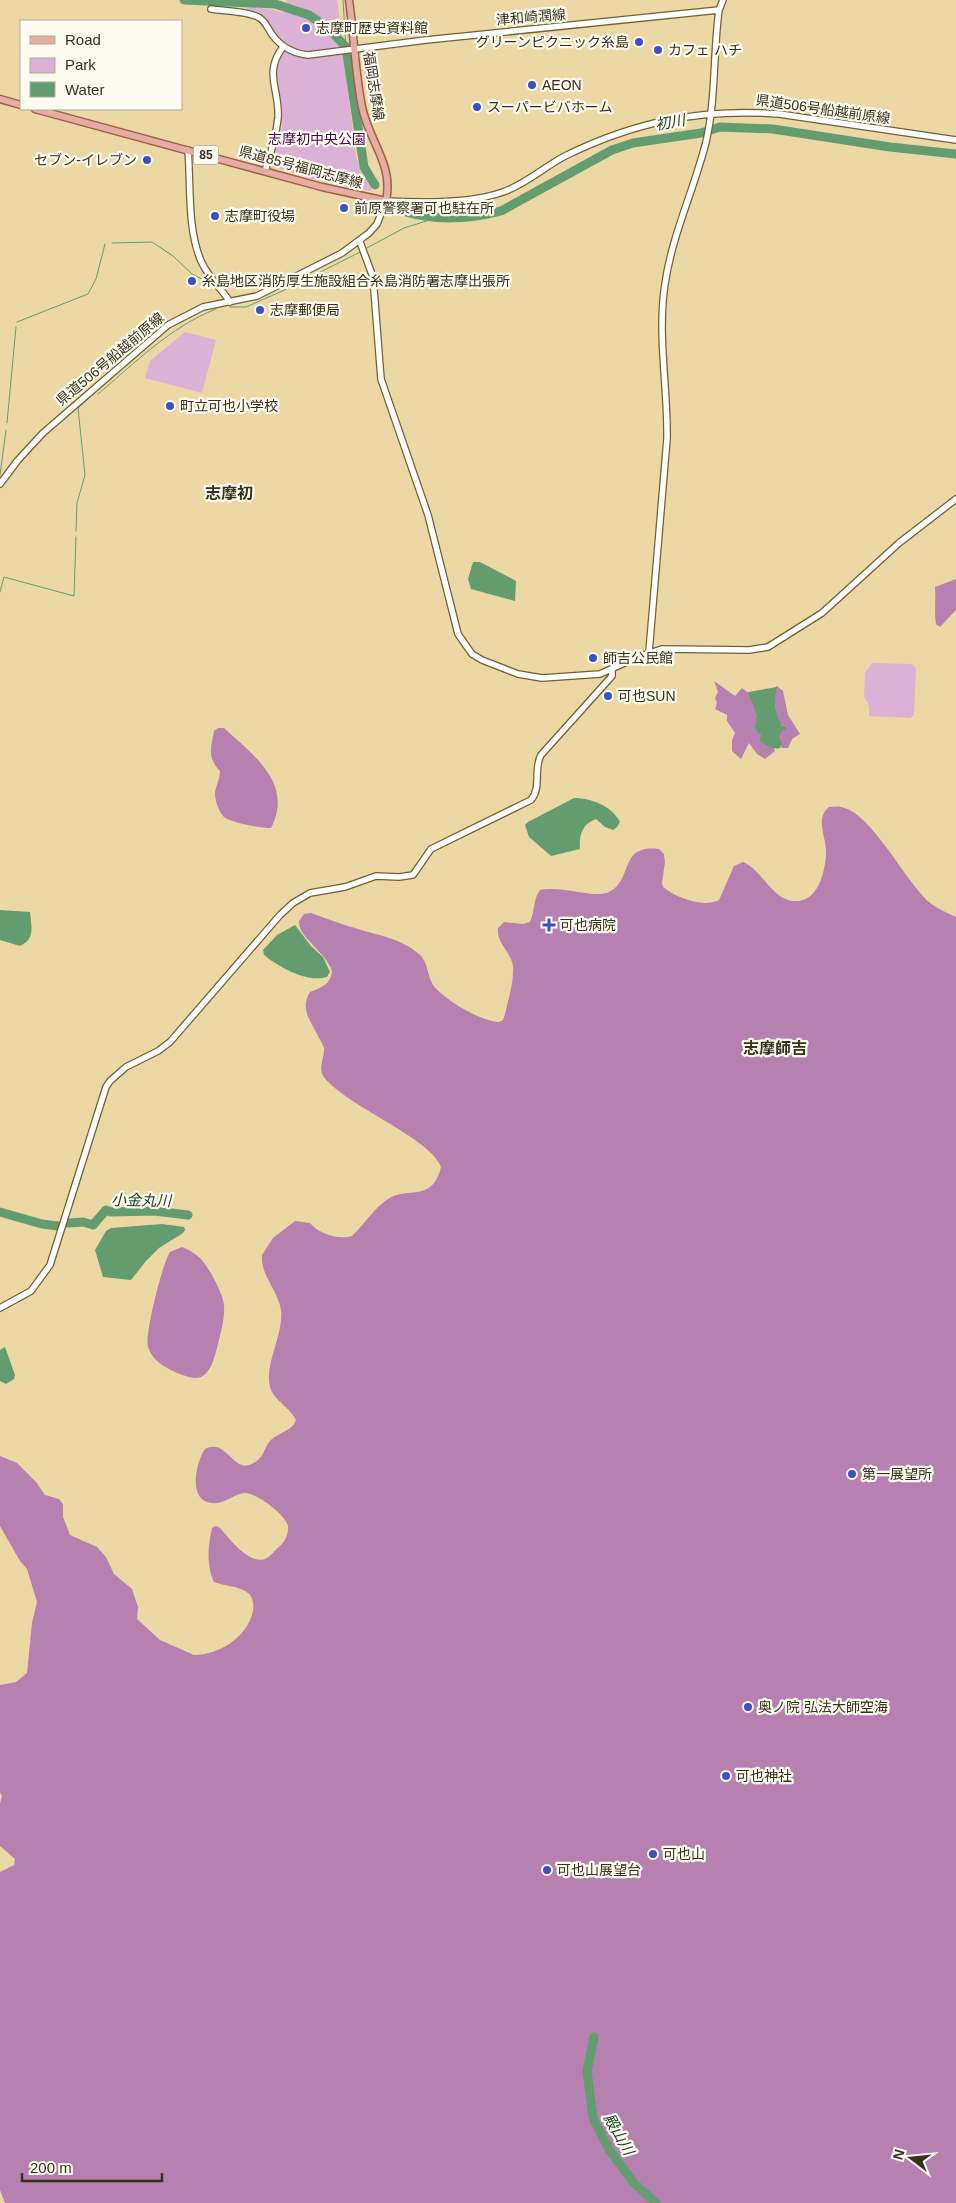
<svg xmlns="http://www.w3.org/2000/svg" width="956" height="2203" font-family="Helvetica,'Noto Sans JP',sans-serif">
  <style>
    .green { fill: #dbb1d6 }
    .forest { fill: #b680b0 }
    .water { fill: #639d6f }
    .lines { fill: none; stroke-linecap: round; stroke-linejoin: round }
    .stream { stroke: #639d6f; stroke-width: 1 }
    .river { stroke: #639d6f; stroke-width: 9 }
    .secondary-casing { stroke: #716030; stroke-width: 8 }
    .primary-casing { stroke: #9e5e4c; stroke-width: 9 }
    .secondary { stroke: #fff; stroke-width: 5.5 }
    .primary { stroke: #e6ada4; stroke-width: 6 }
    .poi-dot { fill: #3a50c3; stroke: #fdfaf0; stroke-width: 2 }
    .labels { text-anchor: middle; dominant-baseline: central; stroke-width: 4.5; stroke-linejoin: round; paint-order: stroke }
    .shield { fill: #fdfaf0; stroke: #726d5b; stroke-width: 1 }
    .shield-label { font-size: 12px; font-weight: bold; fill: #37301b }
    .street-label { font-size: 14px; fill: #37301b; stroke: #fdfaf0 }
    .poi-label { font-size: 14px; fill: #37301b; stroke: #fdfaf0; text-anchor: start }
    .park-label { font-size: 14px; fill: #490647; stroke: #fdfaf0 }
    .water-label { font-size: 15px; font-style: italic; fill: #164222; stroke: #fdfaf0 }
    .quarter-label { font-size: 16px; font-weight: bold; fill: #37301b; stroke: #fdfaf0 }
  </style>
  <rect width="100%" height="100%" fill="#ebd8a4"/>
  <path class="green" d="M 287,0 L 337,0 L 356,156 L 361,173 L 372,188 L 371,191 L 313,179 L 272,166 L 282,126 L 276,67 L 276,62 L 282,52 L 271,29 L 247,12 L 247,8 L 253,6 L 283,12 Z
    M 185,332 L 216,340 L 202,393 L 145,378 L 150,361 Z
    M 872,663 L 912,664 L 916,668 L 914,715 L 910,718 L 869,716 C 869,708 870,703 864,698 L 865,673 Z"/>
  <path class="forest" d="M 956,579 L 956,610 L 940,627 L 936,624 C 934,611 936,599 935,587 Z
    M 714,681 L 735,696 L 742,688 L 751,695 L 773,746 L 775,751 L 765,759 L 757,754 L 749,743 L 741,759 L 732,751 L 732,740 L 735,733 L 727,721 L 727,715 L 715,709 L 717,703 L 715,698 L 718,692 Z
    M 777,686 L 783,691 L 788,715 L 800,734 L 792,739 L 788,748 L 782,748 C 777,742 775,699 774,689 Z
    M 218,728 L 224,728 C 253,755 294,783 271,828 C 260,828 232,823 224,817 C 219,812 215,801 215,794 C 215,787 220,780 220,771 C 207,758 211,747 214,731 Z
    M 829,807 C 833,807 838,806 841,807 C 871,812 905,881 929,902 C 936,908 947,913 956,917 L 956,2203 L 5,2203 L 0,2190 L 0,1872 L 14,1865 L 15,1859 L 0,1846 L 0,1803 L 2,1796 L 0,1792 L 0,1685 L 16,1682 L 27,1673 L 32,1623 L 37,1602 L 27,1569 L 20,1561 L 0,1526 L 0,1456 L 17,1463 L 36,1482 L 45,1495 L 59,1499 L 63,1504 L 63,1517 L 70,1535 L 97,1547 L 106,1557 L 114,1574 L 132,1589 L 138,1607 L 137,1619 L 160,1640 L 194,1655 C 220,1655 248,1636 253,1611 C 254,1605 253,1597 248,1593 C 240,1586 224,1586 214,1582 C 206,1565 208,1546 212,1528 L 216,1526 L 220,1528 C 229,1538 249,1565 265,1559 C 270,1557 275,1550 279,1547 C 285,1541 289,1534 288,1526 C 286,1515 256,1492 244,1493 C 233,1494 224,1505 212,1503 C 187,1501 196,1462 205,1449 C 229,1436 234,1482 259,1459 C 265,1453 265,1445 272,1439 C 280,1432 292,1431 296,1420 C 290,1407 273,1400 270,1387 C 264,1364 284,1334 281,1310 C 278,1290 260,1275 262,1255 L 273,1238 L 295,1221 L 310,1223 C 319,1234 338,1240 352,1236 C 364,1225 374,1208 388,1199 C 409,1186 432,1203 441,1167 C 431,1138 346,1106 324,1077 C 317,1068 325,1058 324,1048 C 323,1045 321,1041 319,1038 C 312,1023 299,1009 310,992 C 321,988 331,984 332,971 C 326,952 297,936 299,921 L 304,914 L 311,913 C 326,918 340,924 355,928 C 376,935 401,938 419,954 C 428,961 427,975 433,985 C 443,999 482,1022 499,1022 L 503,1020 L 505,1014 C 508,1000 514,982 513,967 C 512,952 496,944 498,928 L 504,922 L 523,924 L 530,922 C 535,911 533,899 540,890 C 562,885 594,899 609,892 C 634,880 618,844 659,849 L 664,854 L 665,862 L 662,883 L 663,887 C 677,898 703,908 719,900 L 734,866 L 743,862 C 764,871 773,903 798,901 C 819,900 826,869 826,851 C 826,837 815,818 829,807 Z
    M 182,1247 C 188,1249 196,1254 201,1259 C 209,1268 224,1295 224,1306 C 225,1320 220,1335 217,1348 C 214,1358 212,1371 201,1377 C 193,1380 183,1375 175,1372 C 164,1367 152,1360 148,1347 C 144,1336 163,1262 170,1252 Z"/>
  <path class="water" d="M 473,562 L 480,562 L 516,581 L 515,601 L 471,589 L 468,579 Z
    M 777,687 C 774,697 774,713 781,723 L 780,726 L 787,728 L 781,732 L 779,738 L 782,743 L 780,748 C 773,750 766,746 760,741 L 761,733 L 758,733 L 755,728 L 757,716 L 748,692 Z
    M 574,798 C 591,798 612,806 620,822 L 617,827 L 613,830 L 605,827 L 596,819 C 582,824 579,835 580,849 L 551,856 L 529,837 L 525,825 L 528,822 Z
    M 0,910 L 30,912 C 31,926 36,939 20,946 L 0,940 Z
    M 295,925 L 311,946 L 323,957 L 330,972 L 327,977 C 308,983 280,968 264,955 L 263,950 L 277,935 Z
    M 162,1224 L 184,1227 L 185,1230 L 183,1233 L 159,1248 L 146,1261 L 131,1280 L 103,1277 L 95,1250 L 106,1231 L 111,1228 Z
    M 5,1347 L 15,1375 L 14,1379 L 6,1384 L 0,1381 L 0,1350 Z"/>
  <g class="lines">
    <path class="stream" d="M 343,0 L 346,47
      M 112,243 L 152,242 L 173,256 L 192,274 L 209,283 L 219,292
      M 365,249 L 404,228 L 436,218
      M 230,307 L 246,307 L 289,288 L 362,251
      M 17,322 L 88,294 L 96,279 L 105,244
      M 98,394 C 135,363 170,327 216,309
      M 7,423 L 16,327
      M 0,475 L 6,430
      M 76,531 L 77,503 L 85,475 L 78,408 L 88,399
      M 0,592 L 4,577 L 74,596 L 76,537"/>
    <path class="river" d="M 184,0 L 275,4 L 309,15 L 328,28 L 346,47 L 364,167 L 375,185
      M 406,212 C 435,221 472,219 501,211 L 612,150 L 633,143 L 701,133 L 720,127 L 773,129 L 890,147 L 956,154
      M 0,1212 L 42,1224 L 58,1226
      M 68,1223 L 83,1222 L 93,1225 L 106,1210 L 111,1212 L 154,1211 L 188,1215
      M 594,2037 L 587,2071 L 593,2118 L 610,2151 L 634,2183 L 656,2203"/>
    <defs>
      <path id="secondary" d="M 211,9 C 224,11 247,11 258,17 C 263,19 265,23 268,28 C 277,45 290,53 308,55 L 426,40 L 719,10 L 723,0
        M 188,150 C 191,186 187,228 201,261 C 208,277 221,288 230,302
        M 265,171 C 271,154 276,136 278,118 C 280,90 263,73 283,47
        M 360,242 L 373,277 L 381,379 L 428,515 L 458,634 L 472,654 L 482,660 L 518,674 L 542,678 L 557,677 L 600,674 L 640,656 L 662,649 L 749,650 L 768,647 L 822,613 L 899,543 L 956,499
        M 0,484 L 18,460 L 43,433 L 168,325 L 203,307 L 257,296 L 342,253 L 369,233 L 377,224 L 386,201 C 422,203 469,204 503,192 C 526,184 544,167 565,156 C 634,122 701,108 779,114 L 956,140
        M 649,652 L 667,439 C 668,388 657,335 665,284 C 672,235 694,190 706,142 C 716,99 713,54 719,10
        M 0,1308 L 31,1291 L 50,1265 L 106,1087 L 110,1081 L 126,1067 L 158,1051 L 170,1042 L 280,915 L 293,903 L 310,893 L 345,887 L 376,876 L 399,877 L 413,875 L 431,849 L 531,800 C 542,787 533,769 541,755 L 612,676 L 612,669"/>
      <path id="primary" d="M 0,99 L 21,105
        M 35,109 L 322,187 L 386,201 C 394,164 369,142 362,107 C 355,72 354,35 349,0"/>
    </defs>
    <use href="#secondary" class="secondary-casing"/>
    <use href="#primary" class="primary-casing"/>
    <use href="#secondary" class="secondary"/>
    <use href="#primary" class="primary"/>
  </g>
  <g class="poi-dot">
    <circle cx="306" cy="28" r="5"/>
    <circle cx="639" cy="42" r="5"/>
    <circle cx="658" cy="50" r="5"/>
    <circle cx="532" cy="85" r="5"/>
    <circle cx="477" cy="107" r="5"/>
    <circle cx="147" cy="160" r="5"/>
    <circle cx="344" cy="208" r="5"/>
    <circle cx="215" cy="216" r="5"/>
    <circle cx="192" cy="281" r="5"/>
    <circle cx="260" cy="310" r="5"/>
    <circle cx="170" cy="406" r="5"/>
    <circle cx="593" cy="658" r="5"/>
    <circle cx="608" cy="696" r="5"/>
    <path d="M546.5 917.5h5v5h5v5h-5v5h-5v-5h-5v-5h5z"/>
    <circle cx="852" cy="1474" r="5"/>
    <circle cx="748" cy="1707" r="5"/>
    <circle cx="726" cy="1776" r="5"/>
    <circle cx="653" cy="1854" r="5"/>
    <circle cx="547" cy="1870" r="5"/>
  </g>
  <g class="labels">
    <rect class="shield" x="193.5" y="145.5" width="25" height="19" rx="4"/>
    <g class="shield-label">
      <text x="206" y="155">85</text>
    </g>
    <g class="street-label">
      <text transform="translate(531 17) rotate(-5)">津和崎潤線</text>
      <text transform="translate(374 86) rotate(81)">福岡志摩線</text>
      <text transform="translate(823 109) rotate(8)">県道506号船越前原線</text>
      <text transform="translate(301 167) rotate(15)">県道85号福岡志摩線</text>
      <text transform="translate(110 359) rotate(-40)">県道506号船越前原線</text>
    </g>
    <g class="poi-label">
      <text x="316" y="28">志摩町歴史資料館</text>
      <text x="629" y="42" text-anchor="end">グリーンピクニック糸島</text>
      <text x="668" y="50">カフェ ハチ</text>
      <text x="542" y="85">AEON</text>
      <text x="487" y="107">スーパービバホーム</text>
      <text x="137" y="160" text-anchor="end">セブン-イレブン</text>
      <text x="354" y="208">前原警察署可也駐在所</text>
      <text x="225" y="216">志摩町役場</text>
      <text x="202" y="281">糸島地区消防厚生施設組合糸島消防署志摩出張所</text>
      <text x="270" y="310">志摩郵便局</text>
      <text x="180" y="406">町立可也小学校</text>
      <text x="603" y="658">師吉公民館</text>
      <text x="618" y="696">可也SUN</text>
      <text x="560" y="925">可也病院</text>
      <text x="862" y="1474">第一展望所</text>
      <text x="758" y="1707">奥ノ院 弘法大師空海</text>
      <text x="736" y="1776">可也神社</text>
      <text x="663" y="1854">可也山</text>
      <text x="557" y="1870">可也山展望台</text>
    </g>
    <g class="park-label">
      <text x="317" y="139">志摩初中央公園</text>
    </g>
    <g class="water-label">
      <text transform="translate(670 122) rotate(-10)">初川</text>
      <text transform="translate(141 1200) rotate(1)">小金丸川</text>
      <text transform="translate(619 2134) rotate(60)">殿山川</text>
    </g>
    <g class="quarter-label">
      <text x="229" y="493">志摩初</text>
      <text x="775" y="1048">志摩師吉</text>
    </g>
  </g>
  <rect x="20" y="20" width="162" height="90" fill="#fdfaf0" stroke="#aea99b"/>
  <rect x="30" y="36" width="25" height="8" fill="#e6ada4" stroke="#aea99b"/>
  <text x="65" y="45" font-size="15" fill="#37301b">Road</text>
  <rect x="30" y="58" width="25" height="15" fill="#dbb1d6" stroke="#aea99b"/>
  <text x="65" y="70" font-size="15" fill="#37301b">Park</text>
  <rect x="30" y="82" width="25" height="15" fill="#639d6f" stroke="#aea99b"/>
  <text x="65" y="95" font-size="15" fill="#37301b">Water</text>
  <g transform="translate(911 2158) rotate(286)" stroke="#fdfaf0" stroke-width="4" paint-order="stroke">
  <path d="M0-4L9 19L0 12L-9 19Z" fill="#37301b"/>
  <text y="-8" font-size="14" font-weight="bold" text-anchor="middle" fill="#37301b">N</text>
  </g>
  <path d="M22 2173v8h140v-8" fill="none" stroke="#37301b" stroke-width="2.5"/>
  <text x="30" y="2173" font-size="15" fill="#37301b" stroke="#fdfaf0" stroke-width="4" paint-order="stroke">200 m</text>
</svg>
